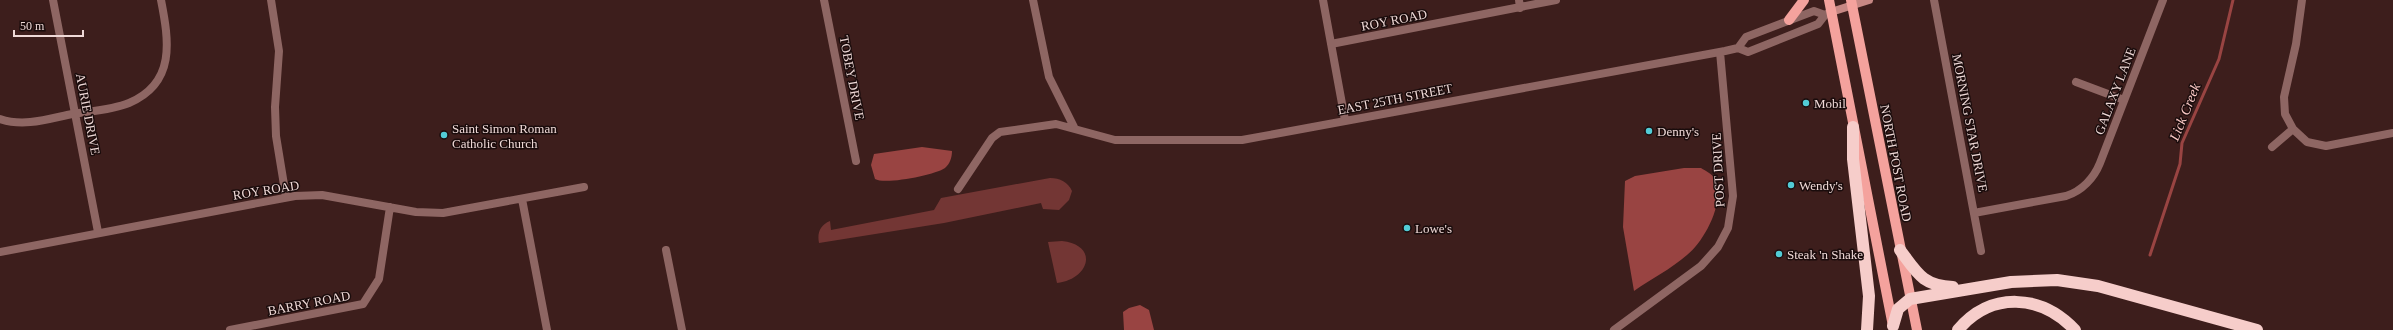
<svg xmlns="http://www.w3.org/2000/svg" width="2393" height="330" font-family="'Times New Roman',serif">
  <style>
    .green { fill: #733634 }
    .water { fill: #994442 }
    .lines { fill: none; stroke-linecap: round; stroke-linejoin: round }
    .stream { stroke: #994442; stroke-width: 3 }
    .street { stroke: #8e6663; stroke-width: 8 }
    .secondary { stroke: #c78884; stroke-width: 8 }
    .primary { stroke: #f4a29d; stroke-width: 10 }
    .highway { stroke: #f6cdca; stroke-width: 12 }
    .poi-dot { fill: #52ccd6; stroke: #1a0c0c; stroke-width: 1.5 }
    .labels { text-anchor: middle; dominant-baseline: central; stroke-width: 3; stroke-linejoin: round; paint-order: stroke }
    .street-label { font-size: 13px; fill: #efd9d7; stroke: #1a0c0c }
    .poi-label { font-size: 13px; fill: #efd9d7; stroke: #1a0c0c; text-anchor: start }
    .water-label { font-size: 14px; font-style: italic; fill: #fdcbc7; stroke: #1a0c0c }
  </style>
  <rect width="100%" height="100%" fill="#3d1e1c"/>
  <path class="green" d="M 1050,178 C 1060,178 1068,182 1072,191 L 1069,200 L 1059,210 L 1043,209 L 1041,203 L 944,223 L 819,243 C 817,233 820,225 830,221 L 831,230 L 934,210 L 941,198 Z
    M 1062,241 C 1099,245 1090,279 1057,283 L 1048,242 Z"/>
  <path class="water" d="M 922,147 L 952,151 C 952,157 950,164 945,168 C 935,175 885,185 875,179 L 871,165 L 874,154 Z
    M 1684,168 L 1701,168 C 1706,171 1712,174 1715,179 C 1726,201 1704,242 1687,255 C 1671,269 1651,279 1634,291 L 1623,227 L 1625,181 L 1635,176 Z
    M 1140,305 L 1149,310 L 1154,330 L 1124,330 L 1123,312 L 1129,308 Z"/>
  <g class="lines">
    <path class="stream" d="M 2150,255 L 2180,164 L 2182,143 L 2219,59 L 2233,0"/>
    <path class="street" d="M 53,0 L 98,232
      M 271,0 L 279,51 L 275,107 L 276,136 L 286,197
      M 824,0 L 856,161
      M 1033,0 L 1049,77 L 1074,127
      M 1323,0 L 1345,120
      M 1519,0 L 1520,8
      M 1934,0 L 1981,251
      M 2302,0 L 2296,44 L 2284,97 L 2285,114 L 2293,129 L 2307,142 L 2326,146 L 2393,133
      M 1331,44 L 1556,0
      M 1738,48 L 1748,52 L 1818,24 L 1825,15 L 1830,12
      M 2076,82 L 2124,100
      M 0,119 C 24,127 48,119 72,114 C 91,111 112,110 129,103 C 176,83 169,41 161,0
      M 2272,147 L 2293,129
      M 958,189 L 992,138 L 1000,132 L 1056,124 L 1115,140 L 1242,140 L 1725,51 L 1738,48 L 1746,37 L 1814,11 L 1825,15
      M 522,199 L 547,330
      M 1974,213 L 2066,196 C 2082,191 2094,178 2100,163 L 2163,0
      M 666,250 L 682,330
      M 0,252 L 295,196 L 322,195 L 416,212 L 443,213 L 584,187
      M 230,330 L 363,304 L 379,279 L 390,207
      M 1614,330 L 1701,266 L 1718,247 L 1728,228 L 1733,196 L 1720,52"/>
    <path class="secondary" d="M 1831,12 L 1869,0"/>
    <path class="primary" d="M 1829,0 L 1893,326
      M 1851,0 L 1917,330
      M 1789,20 L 1804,0"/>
    <path class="highway" d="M 1853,127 L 1853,159 L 1869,296 L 1867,330
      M 1900,250 C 1917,273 1923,286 1953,287
      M 1893,326 L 1898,309 L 1910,299 L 2011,282 L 2057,280 L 2098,286 L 2257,330
      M 1958,330 C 1991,291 2041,294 2075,330"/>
  </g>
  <g class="poi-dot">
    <circle cx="1806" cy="103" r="4"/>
    <circle cx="1649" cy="131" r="4"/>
    <circle cx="444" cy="135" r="4"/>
    <circle cx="1791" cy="185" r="4"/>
    <circle cx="1407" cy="228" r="4"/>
    <circle cx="1779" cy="254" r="4"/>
  </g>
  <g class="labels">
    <g class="street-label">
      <text transform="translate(1394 20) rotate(-11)">ROY ROAD</text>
      <text transform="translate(852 78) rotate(79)">TOBEY DRIVE</text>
      <text transform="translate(2115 91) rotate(-69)">GALAXY LANE</text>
      <text transform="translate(1395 99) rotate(-11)">EAST 25TH STREET</text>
      <text transform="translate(88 114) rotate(79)">AURIE DRIVE</text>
      <text transform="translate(1970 123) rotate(79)">MORNING STAR DRIVE</text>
      <text transform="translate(1896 163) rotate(79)">NORTH POST ROAD</text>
      <text transform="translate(1718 170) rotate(-93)">POST DRIVE</text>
      <text transform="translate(266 190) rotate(-9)">ROY ROAD</text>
      <text transform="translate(309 303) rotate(-11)">BARRY ROAD</text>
    </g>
    <g class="poi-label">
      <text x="1814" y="103">Mobil</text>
      <text x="452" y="128">Saint Simon Roman<tspan x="452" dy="15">Catholic Church</tspan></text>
      <text x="1657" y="131">Denny's</text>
      <text x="1799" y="185">Wendy's</text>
      <text x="1415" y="228">Lowe's</text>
      <text x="1787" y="254">Steak 'n Shake</text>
    </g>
    <g class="water-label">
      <text transform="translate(2185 112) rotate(-68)">Lick Creek</text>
    </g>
  </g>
  <path d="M14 30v6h69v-6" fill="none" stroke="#efd9d7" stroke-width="2"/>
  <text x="20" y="30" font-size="12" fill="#efd9d7" stroke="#1a0c0c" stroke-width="3" paint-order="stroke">50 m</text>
</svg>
